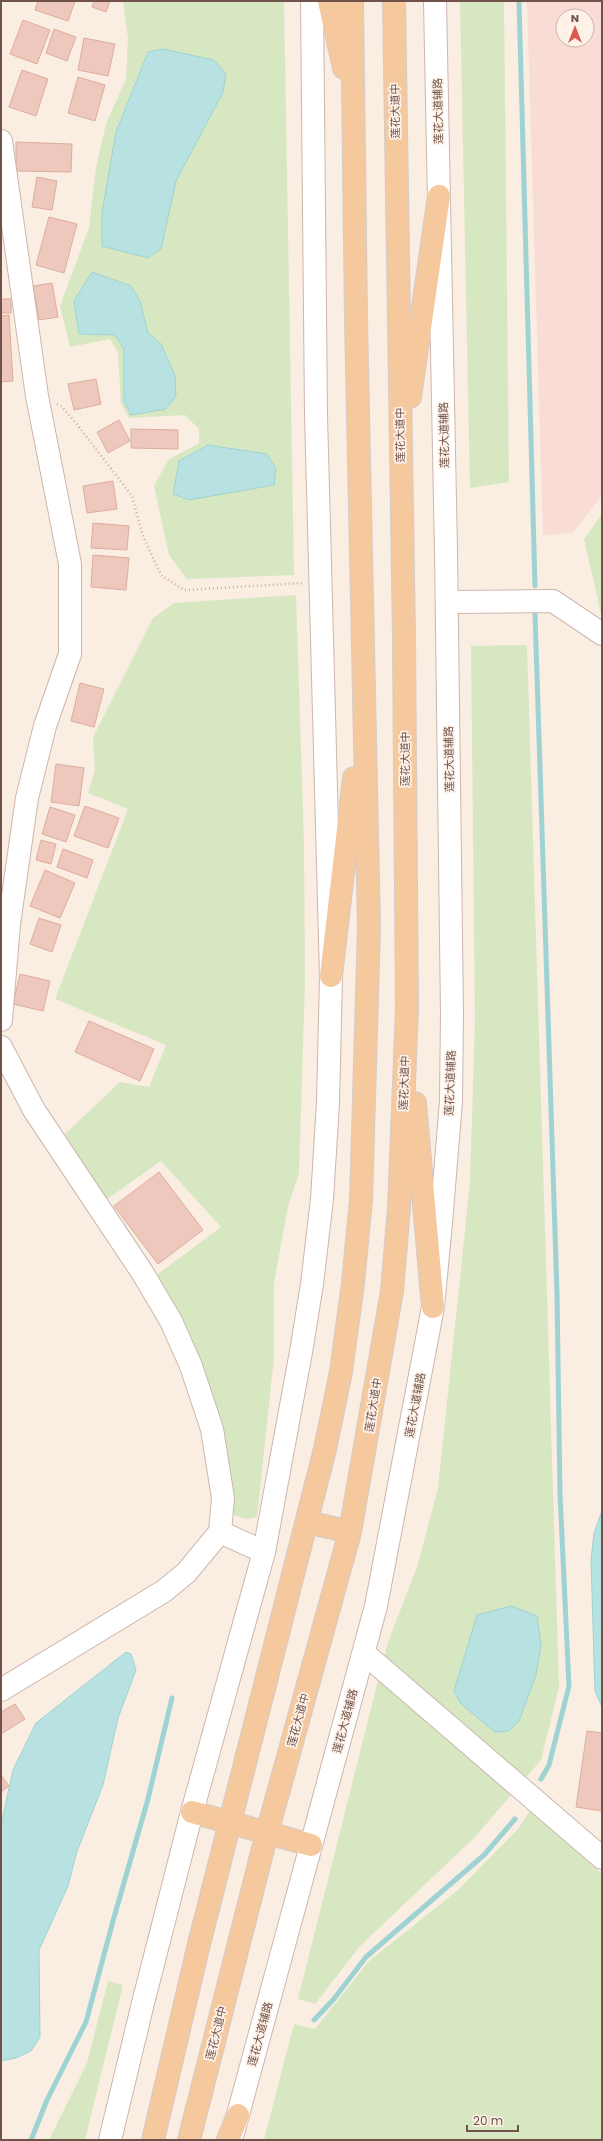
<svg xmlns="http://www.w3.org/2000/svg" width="603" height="2141" font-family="Poppins,'Noto Sans SC',sans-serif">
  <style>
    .commercial { fill: #fadcd7; fill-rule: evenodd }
    .green { fill: #d7e7c2 }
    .water { fill: #b8e2e2; stroke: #9fd3d3 }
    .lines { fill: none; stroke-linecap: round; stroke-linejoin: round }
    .stream { stroke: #9fd3d3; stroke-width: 5 }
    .building { fill: #eec8bc; stroke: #dfac9d }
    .minor-casing { stroke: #cdb6ad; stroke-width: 24 }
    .major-casing { stroke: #d4cbc9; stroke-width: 24 }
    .path { stroke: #d2ab9f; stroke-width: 2.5; stroke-dasharray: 1 3; stroke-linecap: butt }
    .minor { stroke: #fff; stroke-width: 22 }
    .major { stroke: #f5c89e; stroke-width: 22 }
    .labels { text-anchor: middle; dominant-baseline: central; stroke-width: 3.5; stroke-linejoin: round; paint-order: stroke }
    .street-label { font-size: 11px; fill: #70524b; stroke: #fef2e8 }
  </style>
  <rect width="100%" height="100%" fill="#faede2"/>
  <path class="commercial" d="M 527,1 L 602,1 L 602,496 L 573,532 L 543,536 ZM 563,16 L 587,16 L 587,40 L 563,40 Z"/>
  <path class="green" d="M 123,1 L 284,1 L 294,575 L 187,579 L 169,555 L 154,486 L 168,460 L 199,443 L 199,429 L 185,415 L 129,418 L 121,403 L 118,352 L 110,339 L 70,347 L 60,306 L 89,228 L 96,167 L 106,124 L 126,79 L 128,38 Z
    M 460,1 L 504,1 L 509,482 L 470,488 Z
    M 602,514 L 602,618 L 584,539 Z
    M 296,595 L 304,843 L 305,983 L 299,1173 L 288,1206 L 274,1283 L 274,1357 L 257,1517 L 246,1519 L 230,1514 L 154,1277 L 221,1227 L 161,1161 L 106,1200 L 65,1134 L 120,1082 L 149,1087 L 166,1045 L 55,999 L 128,809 L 88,793 L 95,769 L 93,737 L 153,618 L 174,603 Z
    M 527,645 L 559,1687 L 541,1760 L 475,1837 L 360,1946 L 315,2004 L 298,1999 L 387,1645 L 418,1564 L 438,1488 L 470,1183 L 475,1020 L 471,646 Z
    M 530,1811 L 602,1874 L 602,2140 L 264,2140 L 294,2024 L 315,2029 L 369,1961 L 458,1890 L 518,1829 Z
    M 108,1981 L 123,1985 L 85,2140 L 49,2140 L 87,2063 Z"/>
  <path class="water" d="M 163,49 L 214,60 L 226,74 L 223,92 L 176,181 L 161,249 L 148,258 L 102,246 L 102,213 L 116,132 L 148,52 Z
    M 92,272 L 131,286 L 140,301 L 148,333 L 161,344 L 175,376 L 176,396 L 166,409 L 131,415 L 124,401 L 124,349 L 115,335 L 79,334 L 74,301 Z
    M 208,445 L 267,454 L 276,469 L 274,485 L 189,500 L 173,494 L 179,461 Z
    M 602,1511 L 602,1707 L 595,1691 L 591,1560 L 594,1533 Z
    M 511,1606 L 537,1616 L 541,1646 L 536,1675 L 519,1721 L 509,1731 L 495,1732 L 461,1704 L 454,1691 L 477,1615 Z
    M 126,1652 L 131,1654 L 136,1670 L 118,1718 L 103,1785 L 77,1851 L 68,1886 L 39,1950 L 40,2037 L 31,2051 L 16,2058 L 1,2061 L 1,1825 L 13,1770 L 36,1723 Z"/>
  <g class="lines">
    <path class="stream" d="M 519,1 L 535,586
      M 535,614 L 557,1294 L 560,1494 L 569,1686 L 549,1765 L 541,1779
      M 314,2020 L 333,2000 L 366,1957 L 484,1855 L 515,1819
      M 31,2140 L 47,2100 L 86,2022 L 113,1921 L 148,1799 L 172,1698"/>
  </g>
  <path class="building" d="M 38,1 L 75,1 L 68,21 L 35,10 Z
    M 94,1 L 110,1 L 106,12 L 92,7 Z
    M 23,20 L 50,30 L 37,64 L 10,54 Z
    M 54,29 L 76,37 L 67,61 L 46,53 Z
    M 84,38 L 115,44 L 108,76 L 78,70 Z
    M 22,70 L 48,79 L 36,116 L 9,107 Z
    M 78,77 L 105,85 L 95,121 L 68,113 Z
    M 16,142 L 72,144 L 71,172 L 16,171 Z
    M 37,177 L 57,181 L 52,210 L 32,207 Z
    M 49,217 L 77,224 L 64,273 L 36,265 Z
    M 52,283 L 58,317 L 39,320 L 33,286 Z
    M 1,299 L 11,299 L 11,313 L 1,313 Z
    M 9,315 L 13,381 L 1,382 L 1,316 Z
    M 96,379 L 101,404 L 74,410 L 68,384 Z
    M 119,420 L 130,441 L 108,453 L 97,432 Z
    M 131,429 L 178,430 L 178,449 L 131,448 Z
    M 113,481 L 117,509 L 87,513 L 83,486 Z
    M 93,523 L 129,526 L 127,550 L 91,548 Z
    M 93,555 L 129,558 L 126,590 L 91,587 Z
    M 80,683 L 104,689 L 94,727 L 71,721 Z
    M 56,764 L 84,768 L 79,806 L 51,802 Z
    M 85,806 L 119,818 L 108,848 L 74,836 Z
    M 50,807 L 75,815 L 66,842 L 42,834 Z
    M 41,840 L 56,844 L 51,864 L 36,860 Z
    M 63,849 L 93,860 L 87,878 L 57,867 Z
    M 45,870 L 75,883 L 60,918 L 30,906 Z
    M 39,918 L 61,925 L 52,952 L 30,944 Z
    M 20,974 L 50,981 L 43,1011 L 13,1004 Z
    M 89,1021 L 154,1049 L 140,1081 L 75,1052 Z
    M 159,1172 L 203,1230 L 158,1264 L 114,1206 Z
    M 15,1704 L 25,1719 L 1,1734 L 1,1712 Z
    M 587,1731 L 602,1733 L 602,1811 L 576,1807 Z
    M 1,1775 L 9,1786 L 1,1792 Z"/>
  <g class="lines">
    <defs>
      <path id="minor" d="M 1,141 L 37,396 L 70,564 L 70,654 L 45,726 L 27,798 L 9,924 L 1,1020
        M 447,602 L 553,601 L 602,634
        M 1,1047 L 34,1110 L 142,1272 L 171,1321 L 191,1366 L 212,1429 L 223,1498 L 220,1532 L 264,1552
        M 364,1653 L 602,1858
        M 1,1690 L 164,1591 L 186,1573 L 220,1532
        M 233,2133 L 376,1606 L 433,1307 L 441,1223 L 451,1101 L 452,1014 L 446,551 L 435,1
        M 110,2140 L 143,2003 L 192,1812 L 264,1552 L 301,1352 L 312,1284 L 322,1199 L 328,1103 L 331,976 L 316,415 L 312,1"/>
      <path id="major" d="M 329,1 L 344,68
        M 410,397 L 439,196
        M 331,976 L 354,778
        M 415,1103 L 433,1307
        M 307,1522 L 350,1532
        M 192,1812 L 311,1845
        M 153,2140 L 199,1944 L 325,1449 L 341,1372 L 353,1283 L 361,1200 L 369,928 L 356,319 L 352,1
        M 189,2140 L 267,1833 L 350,1532 L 392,1291 L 399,1208 L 407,1009 L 404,639 L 394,1
        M 228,2140 L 238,2115"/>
    </defs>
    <use href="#minor" class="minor-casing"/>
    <use href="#major" class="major-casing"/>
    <path class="path" d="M 57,404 L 61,406 L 76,423 L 132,496 L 143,536 L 161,575 L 184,590 L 302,583"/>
    <use href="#minor" class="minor"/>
    <use href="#major" class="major"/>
  </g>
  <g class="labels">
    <g class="street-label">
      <text transform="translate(395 111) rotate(-91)">莲花大道中</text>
      <text transform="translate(438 111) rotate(-91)">莲花大道辅路</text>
      <text transform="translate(400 435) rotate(-91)">莲花大道中</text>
      <text transform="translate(444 435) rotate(-91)">莲花大道辅路</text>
      <text transform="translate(405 759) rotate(-90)">莲花大道中</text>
      <text transform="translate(449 759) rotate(-91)">莲花大道辅路</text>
      <text transform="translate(404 1083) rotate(-88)">莲花大道中</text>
      <text transform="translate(450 1083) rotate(-88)">莲花大道辅路</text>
      <text transform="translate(373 1405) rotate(-81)">莲花大道中</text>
      <text transform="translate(415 1405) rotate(-79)">莲花大道辅路</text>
      <text transform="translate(298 1720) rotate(-75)">莲花大道中</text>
      <text transform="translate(345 1721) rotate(-75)">莲花大道辅路</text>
      <text transform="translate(216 2033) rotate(-76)">莲花大道中</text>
      <text transform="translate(260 2034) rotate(-75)">莲花大道辅路</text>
    </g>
  </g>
  <rect width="603" height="2141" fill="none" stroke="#70524b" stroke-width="4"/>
  <g transform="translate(575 28)"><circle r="19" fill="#fef2e8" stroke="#c5b2a9"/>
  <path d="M0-3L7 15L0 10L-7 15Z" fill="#dd584f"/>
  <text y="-6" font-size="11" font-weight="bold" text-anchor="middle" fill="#70524b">N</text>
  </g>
  <path d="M467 2125v6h51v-6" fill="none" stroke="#70524b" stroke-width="2"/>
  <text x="473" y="2125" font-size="12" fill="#70524b" stroke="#fef2e8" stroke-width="3" paint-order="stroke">20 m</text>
</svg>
